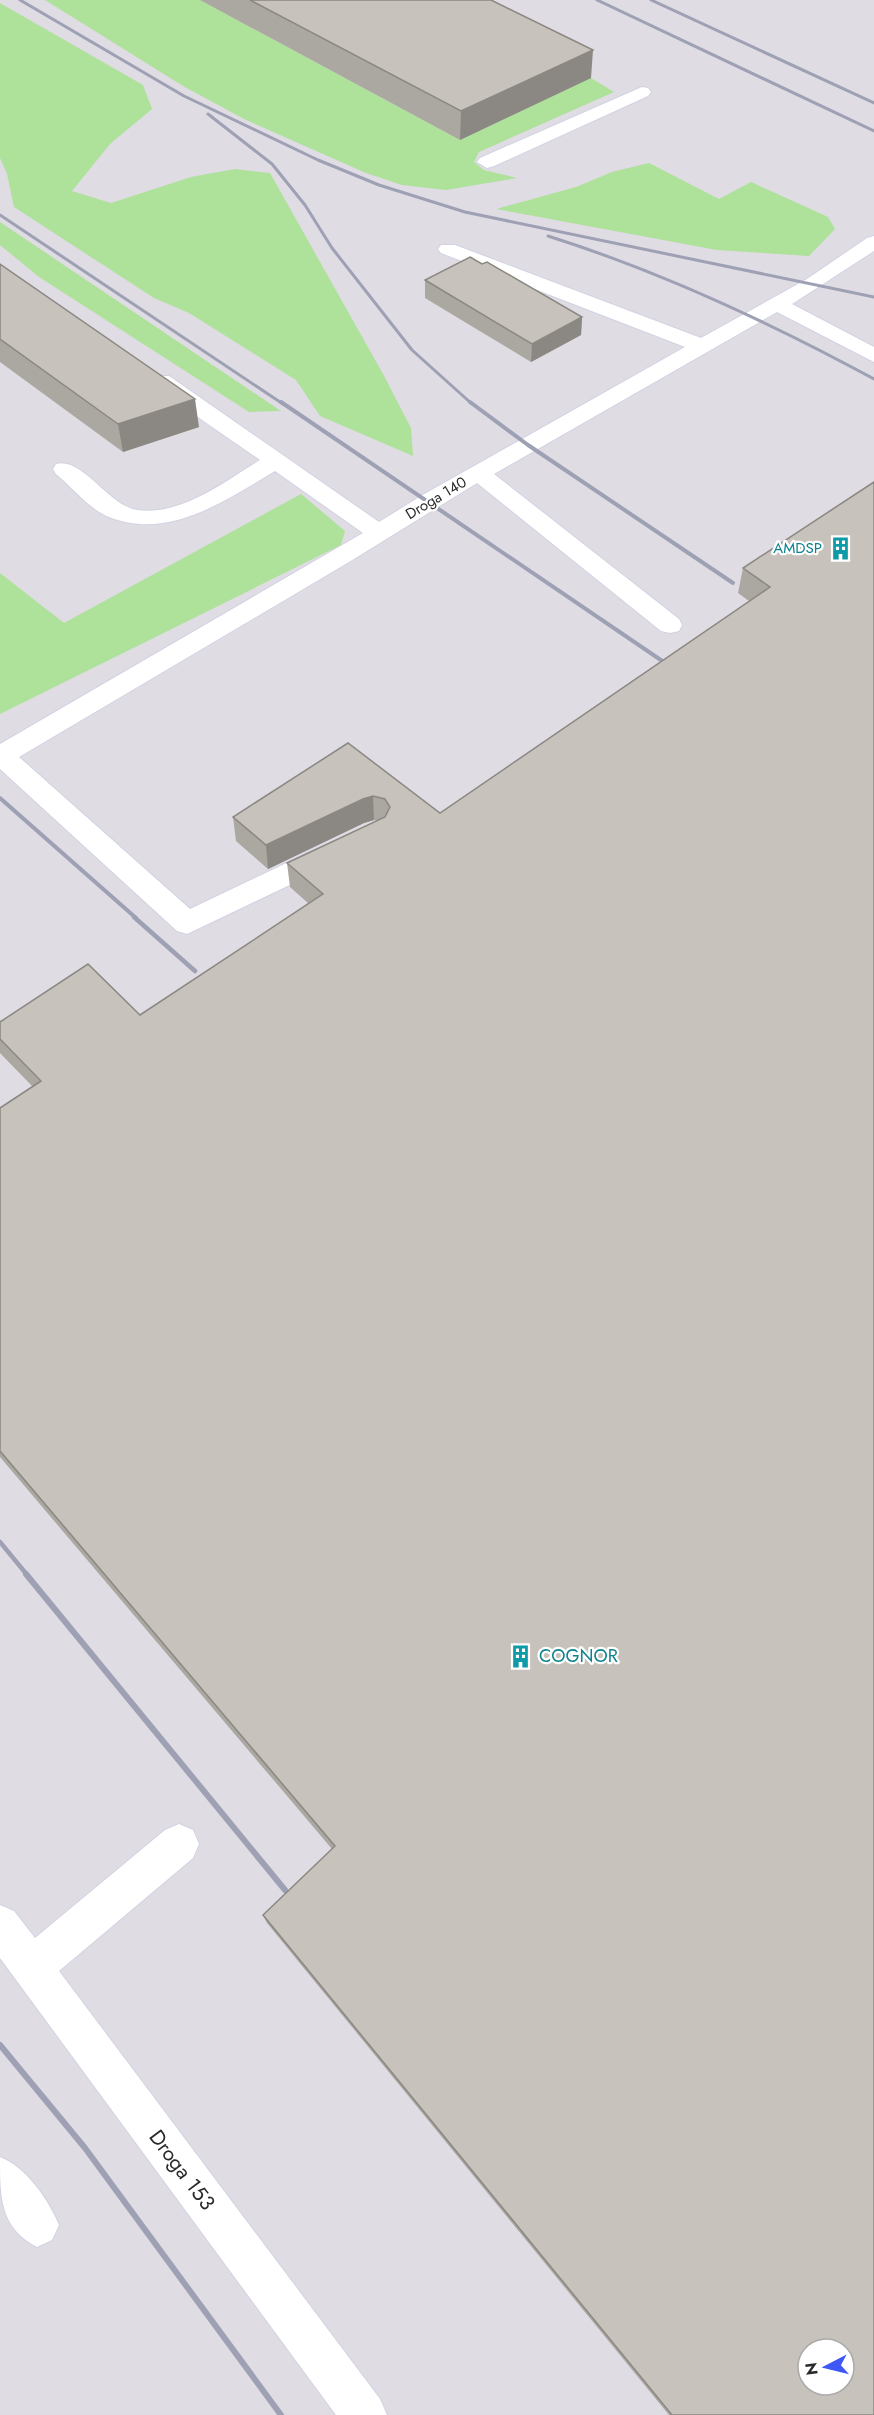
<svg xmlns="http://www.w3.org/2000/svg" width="874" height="2415" font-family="Jost,sans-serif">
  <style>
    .industrial { fill: #dfdce4; fill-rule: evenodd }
    .green { fill: #aee199 }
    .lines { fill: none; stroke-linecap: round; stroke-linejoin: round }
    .service-casing { stroke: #d1d3e2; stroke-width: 2 }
    .service { fill: #fff; fill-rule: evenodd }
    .rail-far3 { stroke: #9ea0b4; stroke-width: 3 }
    .rail-far2 { stroke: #9ea0b4; stroke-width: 4 }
    .rail-far1 { stroke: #9ea0b4; stroke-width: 4.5 }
    .rail { stroke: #9ea0b4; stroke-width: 6 }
    .wall { fill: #aba7a1 }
    .shaded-wall { fill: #8b8883 }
    .building { fill: #c7c2bb; stroke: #8b8883; stroke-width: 1.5; fill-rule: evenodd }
    .labels { text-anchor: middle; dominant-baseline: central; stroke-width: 4.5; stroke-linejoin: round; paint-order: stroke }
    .far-street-label { font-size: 15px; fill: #2a2a2a; stroke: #fff }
    .far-culture-label { font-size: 15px; fill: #0d838f; stroke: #fff; text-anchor: end }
    .culture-label { font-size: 18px; fill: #0d838f; stroke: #fff; text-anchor: start }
    .near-street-label { font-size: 21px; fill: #2a2a2a; stroke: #fff }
  </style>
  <rect width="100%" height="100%" fill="#ece5dc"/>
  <path class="industrial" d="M 0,0 L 874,0 L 874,2415 L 0,2415 ZM 808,2349 L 844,2349 L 844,2385 L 808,2385 Z"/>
  <path class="green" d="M 45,0 L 200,0 L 460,140 L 591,78 L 614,92 L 479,152 L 474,162 L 484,170 L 517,178 L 446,190 L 402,185 L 366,173 L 244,119 L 183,86 Z
    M 0,3 L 143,85 L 152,109 L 110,144 L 72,191 L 111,203 L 191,177 L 235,169 L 270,173 L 383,374 L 411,428 L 413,456 L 320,416 L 296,380 L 189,313 L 154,298 L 14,207 L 7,174 L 0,158 Z
    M 649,163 L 719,199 L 751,182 L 828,217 L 835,229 L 809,256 L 717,250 L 496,209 L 576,187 L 612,172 Z
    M 0,222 L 281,411 L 249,412 L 39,277 L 0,245 Z
    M 301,494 L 345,531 L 341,545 L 0,714 L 0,573 L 64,623 Z"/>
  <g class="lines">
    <defs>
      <path id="service" d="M 642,87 L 648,88 L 651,92 L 648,96 L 494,166 L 487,168 L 477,162 L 480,158 Z
        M 874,236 L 874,251 L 792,304 L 874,347 L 874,362 L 777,312 L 494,474 L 679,619 L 682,625 L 679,631 L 670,633 L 661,631 L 477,483 L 349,562 L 19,757 L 190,909 L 316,849 L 326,846 L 336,849 L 340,856 L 336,863 L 187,934 L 177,931 L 0,769 L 0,744 L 363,533 L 275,471 C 226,500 169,541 109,517 C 89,509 73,488 56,474 L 53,469 L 56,464 C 83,457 107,505 137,510 C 181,516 224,482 260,460 L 153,386 L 150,381 L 153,376 L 169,376 L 379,522 L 421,496 L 685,347 L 441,253 L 438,249 L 441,245 L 455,245 L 701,338 L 807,279 L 867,238 Z
        M 179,1824 L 193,1830 L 199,1844 L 193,1858 L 59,1971 L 380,2399 L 387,2415 L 336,2415 L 0,1958 L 0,1905 L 14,1911 L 35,1938 L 165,1830 Z
        M 0,2157 C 26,2167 48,2199 59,2225 L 52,2240 L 37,2247 C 0,2228 0,2197 0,2157 Z"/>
    </defs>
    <use href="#service" class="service-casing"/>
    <use href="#service" class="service"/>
    <path class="rail-far3" d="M 20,0 L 184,96 L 318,160 L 379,185 L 465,212 L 874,297
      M 597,0 L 874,131
      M 651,0 L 874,103
      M 208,114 L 272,164 L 305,205 L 332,248 L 412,350 L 472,404
      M 0,215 L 283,404
      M 548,236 C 662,272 769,322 874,379"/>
    <path class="rail-far2" d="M 281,402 L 677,671
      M 470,402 L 528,445 L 733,583
      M 0,798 L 136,918"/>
    <path class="rail-far1" d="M 134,917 L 195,971
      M 0,1542 L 28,1576"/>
    <path class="rail" d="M 26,1574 L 285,1890
      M 0,2045 L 85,2148 L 281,2415"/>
  </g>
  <path class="wall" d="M 200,0 L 491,0 L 591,78 L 460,140 Z
    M 0,264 L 199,427 L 123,452 L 0,362 Z
    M 425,280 L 582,317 L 581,335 L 531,362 L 425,298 Z
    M 874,482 L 874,2415 L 669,2415 L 267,1923 L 263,1915 L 332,1849 L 0,1457 L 0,1108 L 33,1087 L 0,1053 L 0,1022 L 140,1015 L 309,904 L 290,887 L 287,863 L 377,821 L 374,820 L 364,823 L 268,869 L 236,841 L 233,817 L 348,743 L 440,813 L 749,601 L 738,593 L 743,568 Z"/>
  <path class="shaded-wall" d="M 593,50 L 591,78 L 460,140 L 461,111 Z
    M 582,317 L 581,335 L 531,362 L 532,344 Z
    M 195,399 L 199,427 L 123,452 L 118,424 Z
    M 373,796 L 374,820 L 364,823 L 268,869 L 266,845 L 363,799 Z"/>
  <path class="building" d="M 250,0 L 491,0 L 593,50 L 461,111 Z
    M 470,257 L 482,264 L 487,262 L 582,317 L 532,344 L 425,280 Z
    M 0,264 L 195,399 L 118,424 L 0,339 Z
    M 874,482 L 874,2415 L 672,2415 L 263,1915 L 335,1846 L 0,1451 L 0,1108 L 41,1081 L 0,1039 L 0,1022 L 88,964 L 140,1015 L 323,894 L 287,863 L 385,817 L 390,807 L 385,799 L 373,796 L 363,799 L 266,845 L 233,817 L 348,743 L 440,813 L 770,587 L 743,568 ZM 808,2349 L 844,2349 L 844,2385 L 808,2385 Z"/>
  <defs>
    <symbol id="building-bare" viewBox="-9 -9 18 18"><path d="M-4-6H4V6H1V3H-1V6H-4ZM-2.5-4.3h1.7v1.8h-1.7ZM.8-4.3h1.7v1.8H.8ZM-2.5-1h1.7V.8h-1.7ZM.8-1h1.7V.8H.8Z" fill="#0f9aa8" stroke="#fff" stroke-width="2.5" paint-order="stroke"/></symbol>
  </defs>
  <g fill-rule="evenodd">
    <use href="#building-bare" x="824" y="532" width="33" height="33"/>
    <use href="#building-bare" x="504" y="1640" width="33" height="33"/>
  </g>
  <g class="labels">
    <g class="far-street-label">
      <text transform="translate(436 498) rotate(-31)">Droga 140</text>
    </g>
    <g class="far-culture-label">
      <text x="822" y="548">AMDSP</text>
    </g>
    <g class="culture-label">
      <text x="539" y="1656">COGNOR</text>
    </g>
    <g class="near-street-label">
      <text transform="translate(182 2170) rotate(53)">Droga 153</text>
    </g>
  </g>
  <g transform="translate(826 2367) rotate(263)"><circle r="28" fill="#ffffff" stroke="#aaaaaa" stroke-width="1.5"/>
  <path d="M0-4.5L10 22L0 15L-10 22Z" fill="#3e57f7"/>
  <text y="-9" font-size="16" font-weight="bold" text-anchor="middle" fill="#2a2a2a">N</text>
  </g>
</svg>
